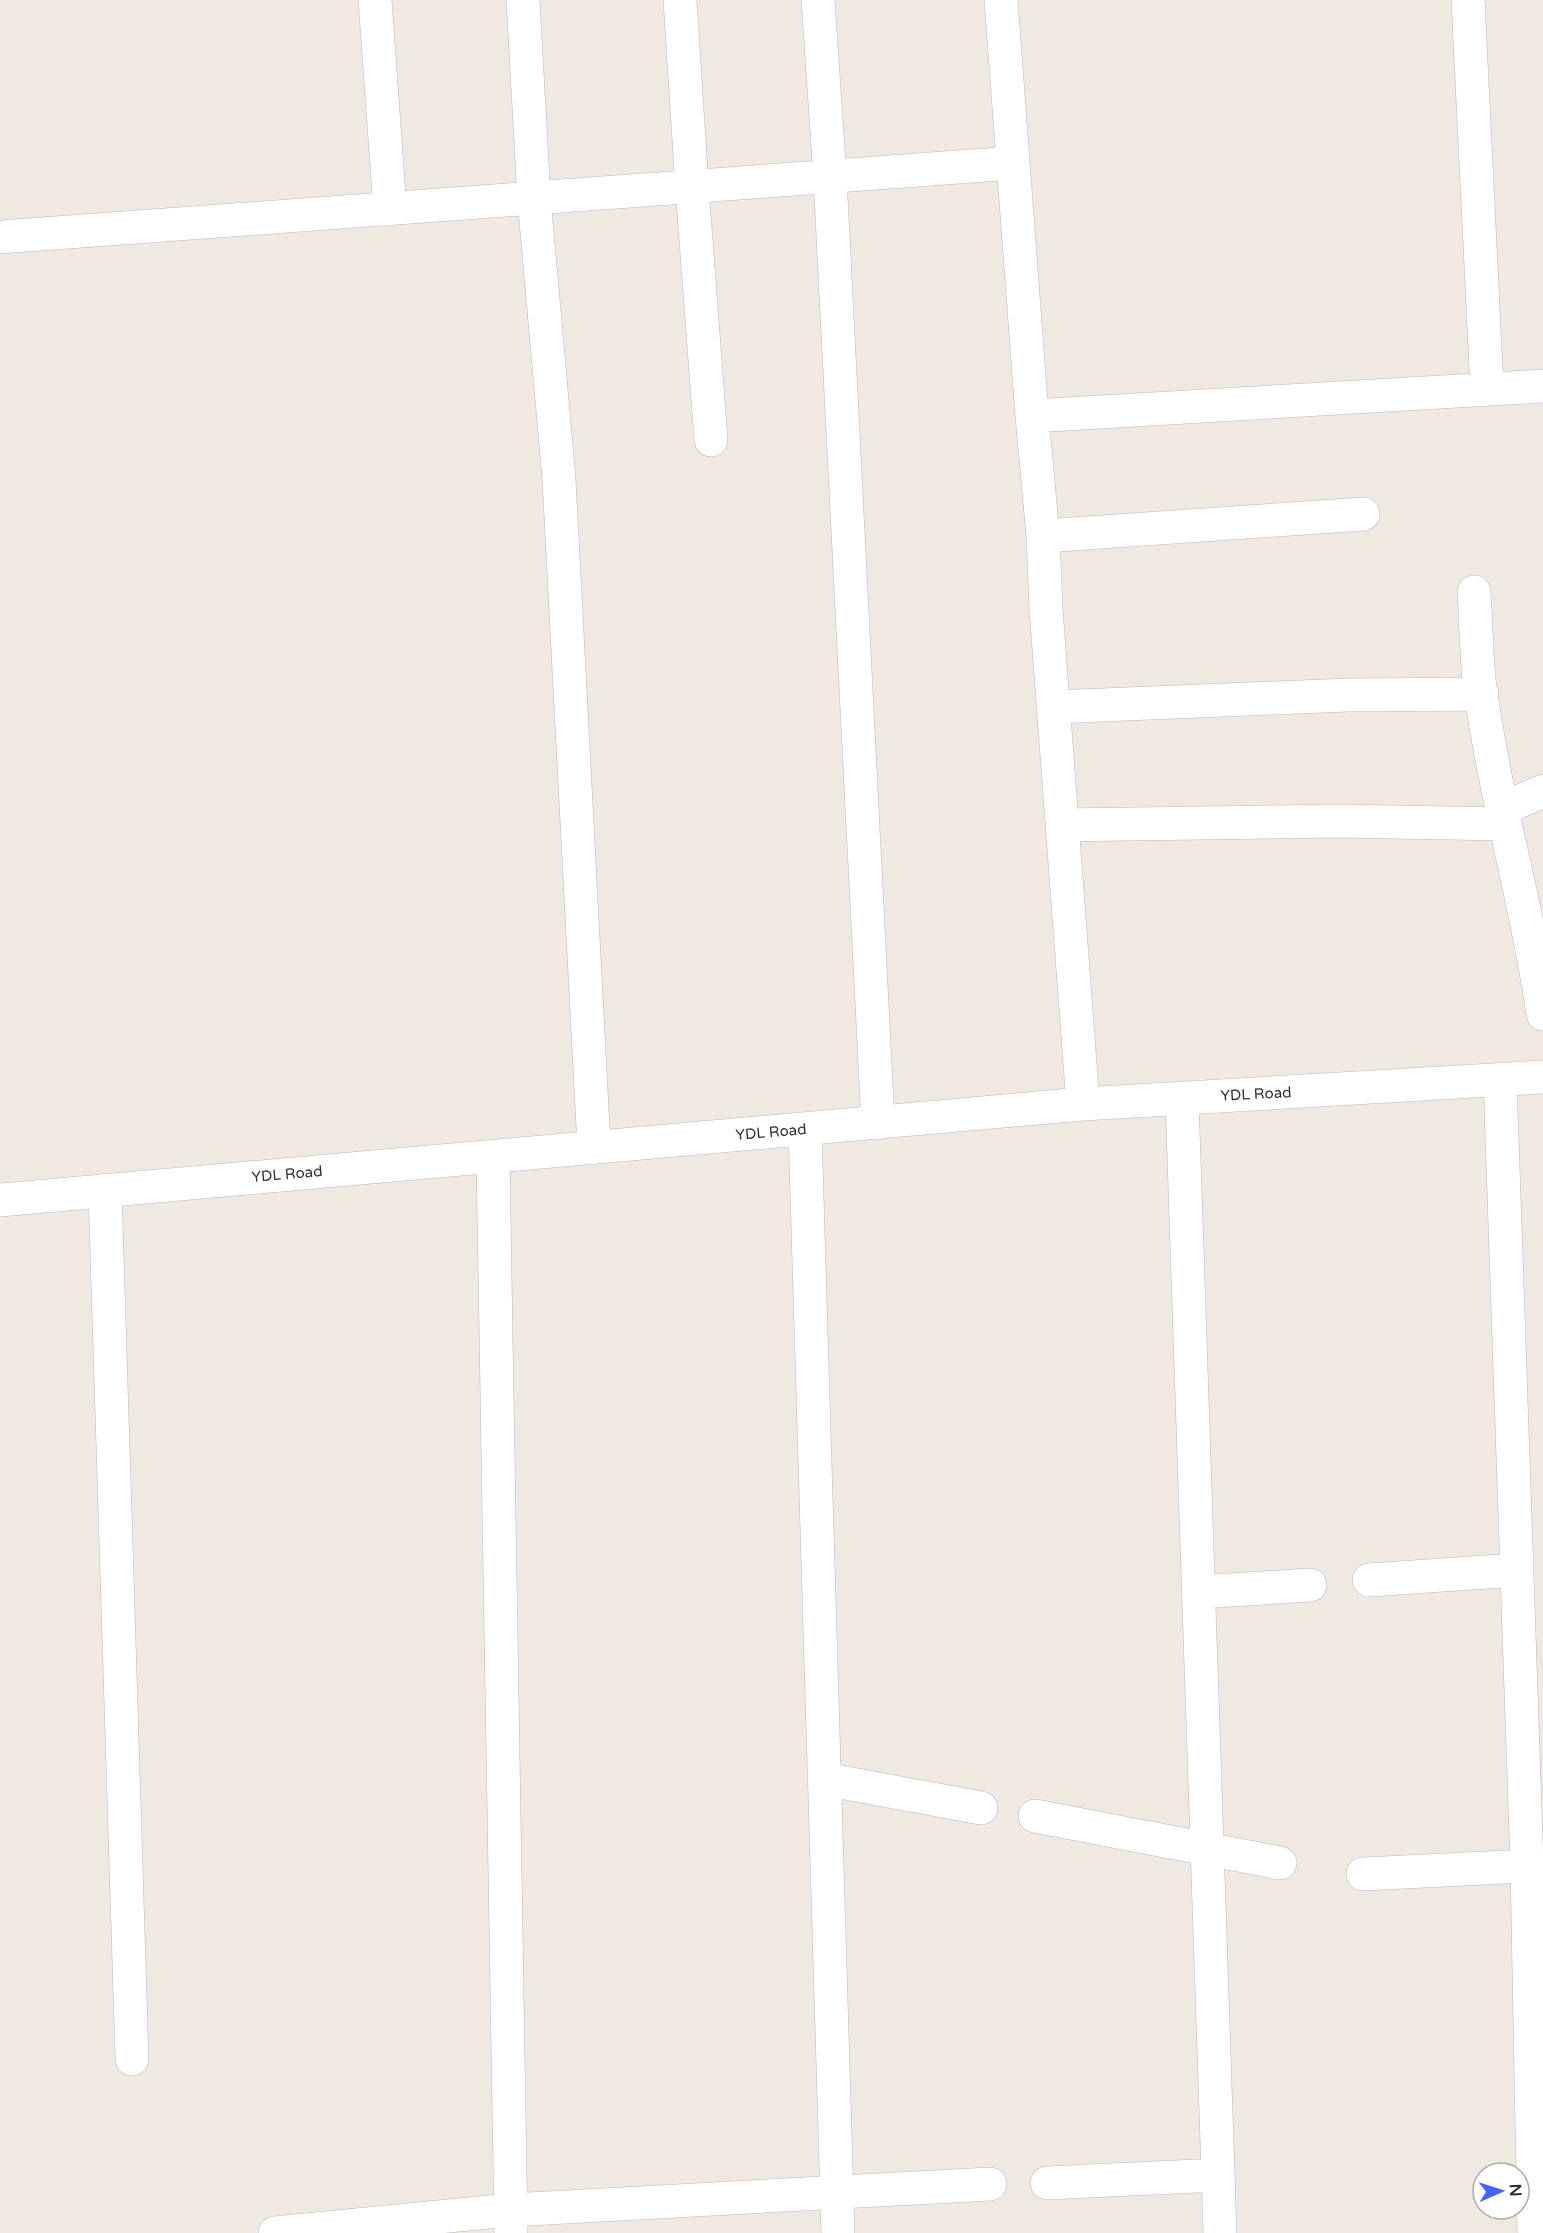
<svg xmlns="http://www.w3.org/2000/svg" width="1543" height="2233" font-family="'Varela Round',sans-serif">
  <style>
    .lines { fill: none; stroke-linecap: round; stroke-linejoin: round }
    .minor-casing { stroke: #b4b7c1; stroke-width: 34 }
    .minor { stroke: #fff; stroke-width: 33 }
    .labels { text-anchor: middle; dominant-baseline: central; stroke-width: 5; stroke-linejoin: round; paint-order: stroke }
    .street-label { font-size: 15px; fill: #2e2e2e; stroke: #fff }
  </style>
  <rect width="100%" height="100%" fill="#efe9e1"/>
  <g class="lines">
    <defs>
      <path id="minor" d="M 375,0 L 390,209
        M 523,0 L 534,198 L 559,479 L 594,1147
        M 680,0 L 692,187 L 711,440
        M 818,0 L 830,177 L 878,1123
        M 1001,0 L 1032,416 L 1043,536 L 1046,609 L 1083,1104
        M 1468,0 L 1487,389
        M 0,237 L 1013,163
        M 1032,416 L 1543,386
        M 1043,536 L 1363,514
        M 1474,592 C 1476,621 1476,650 1479,679 C 1493,792 1527,901 1543,1014
        M 1053,707 L 1348,695 L 1482,694
        M 1502,809 L 1543,791
        M 1062,825 L 1339,821 L 1505,824
        M 1500,1079 L 1527,1866 L 1534,2233
        M 1182,1099 L 1220,2233
        M 805,1129 L 838,2233
        M 493,1156 L 511,2233
        M 105,1190 L 132,2059
        M 0,1200 L 1083,1104 L 1543,1077
        M 1369,1580 L 1516,1570
        M 1199,1592 L 1310,1585
        M 824,1779 L 981,1808
        M 1035,1816 L 1280,1863
        M 1363,1874 L 1527,1866
        M 1047,2183 L 1218,2175
        M 275,2233 L 510,2210 L 990,2184"/>
    </defs>
    <use href="#minor" class="minor-casing"/>
    <use href="#minor" class="minor"/>
  </g>
  <g class="labels">
    <g class="street-label">
      <text transform="translate(1256 1094) rotate(-3)">YDL Road</text>
      <text transform="translate(771 1132) rotate(-5)">YDL Road</text>
      <text transform="translate(287 1174) rotate(-5)">YDL Road</text>
    </g>
  </g>
  <g transform="translate(1501 2191) rotate(87)"><circle r="28" fill="#ffffff" stroke="#ababab" stroke-width="1.5"/>
  <path d="M0-4.5L10 22L0 15L-10 22Z" fill="#4264fb"/>
  <text y="-9" font-size="16" font-weight="bold" text-anchor="middle" fill="#2e2e2e">N</text>
  </g>
</svg>
